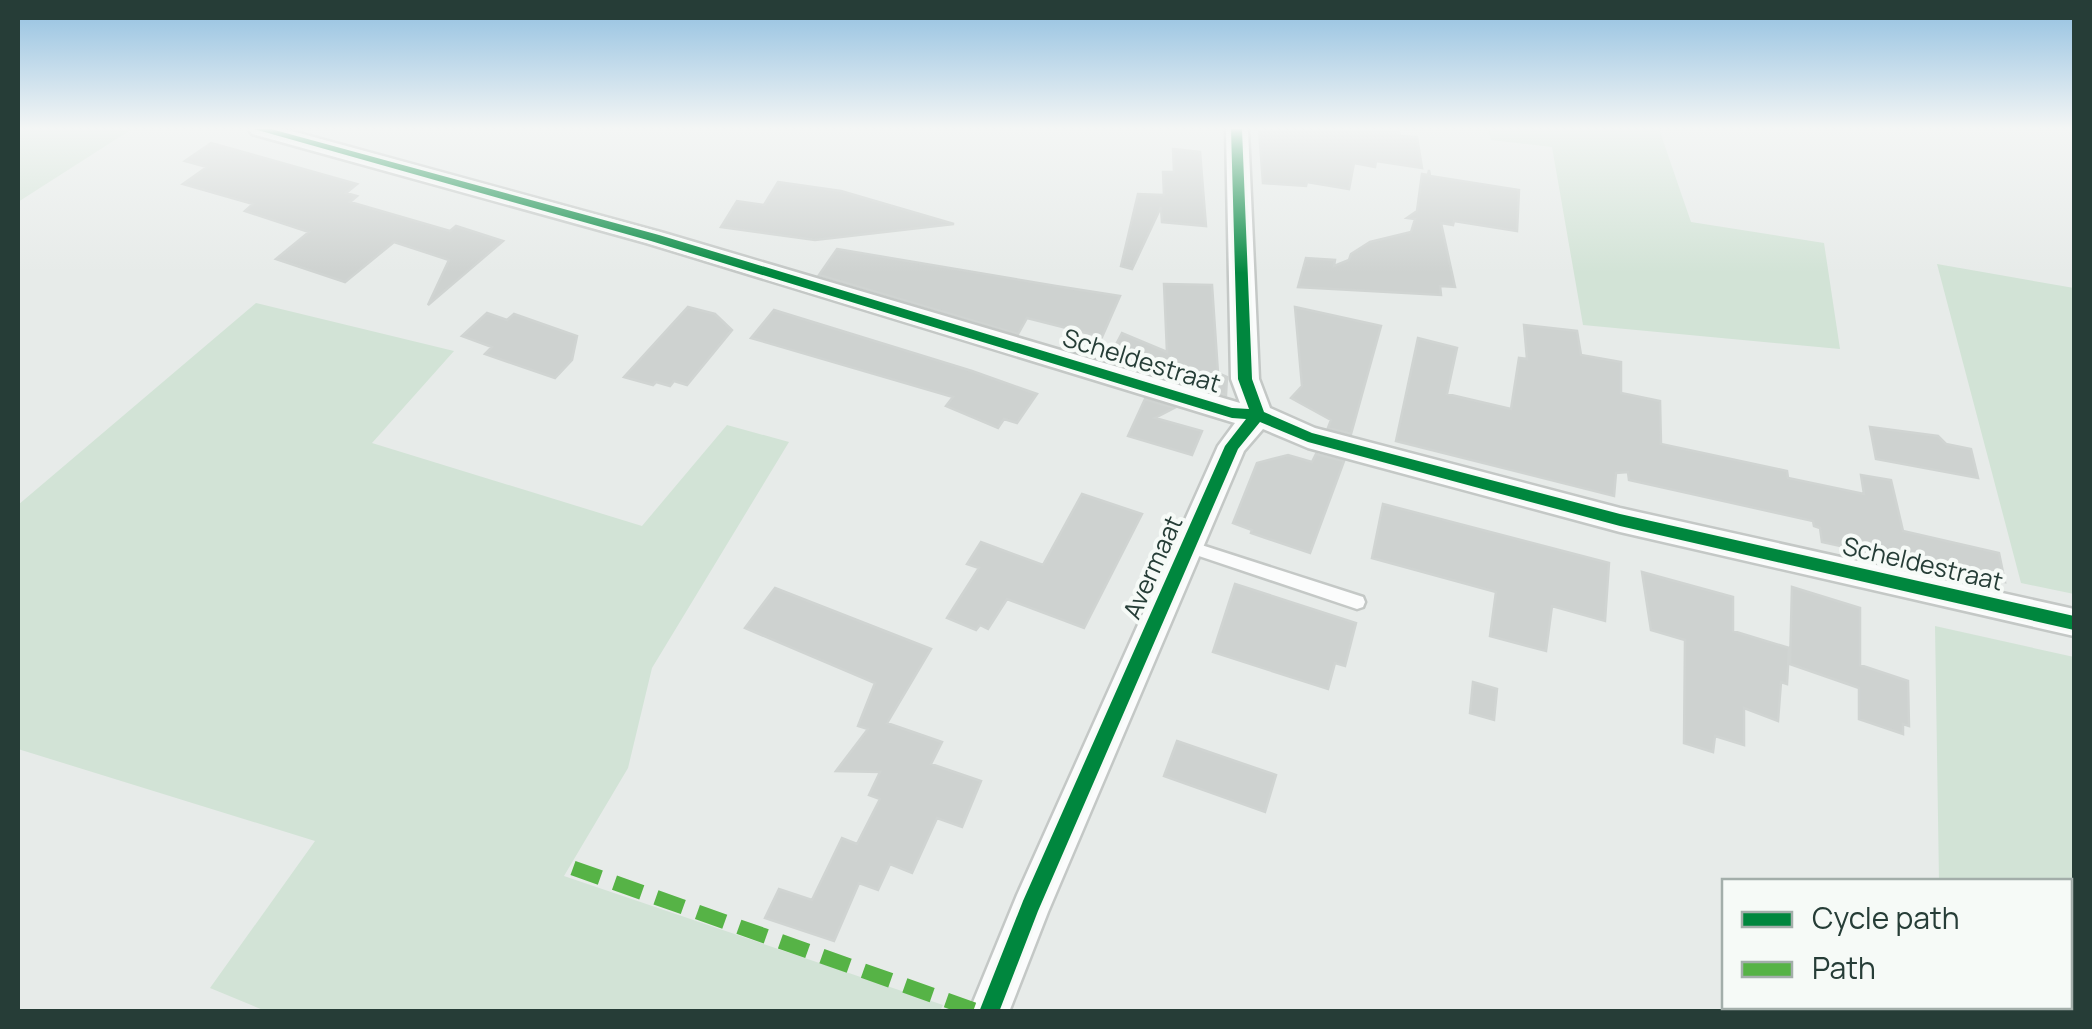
<svg xmlns="http://www.w3.org/2000/svg" width="2092" height="1029" font-family="Manrope,sans-serif">
  <style>
    .green { fill: #d2e3d6 }
    .building { fill: #ced2d0; stroke: #d0d4d2; stroke-width: 2.5 }
    .lines { fill: none; stroke-linecap: round; stroke-linejoin: round }
    .service-casing { stroke: #c4c8c6; stroke-width: 5 }
    .minor-casing { stroke: #c4c8c6; stroke-width: 5 }
    .service { fill: #fbfcfc; fill-rule: evenodd }
    .minor { fill: #fbfcfc; fill-rule: evenodd }
    .quiet { stroke: #56b346; stroke-width: 15; stroke-dasharray: 29 15; stroke-linecap: butt }
    .cycleway-casing { stroke: #f6faf7; stroke-width: 6 }
    .cycleway { fill: #00873e; fill-rule: evenodd }
    .labels { text-anchor: middle; dominant-baseline: central; stroke-width: 8; stroke-linejoin: round; paint-order: stroke }
    .street-label { font-size: 25px; fill: #263d37; stroke: #f6faf7 }
  </style>
  <rect width="100%" height="100%" fill="#e7ebe9"/>
  <path class="green" d="M 18,129 L 132,129 L 18,202 Z
    M 1488,129 L 1659,129 L 1691,222 L 1824,243 L 1840,349 L 1583,325 L 1552,147 L 1491,140 Z
    M 1937,264 L 2074,288 L 2074,594 L 2021,583 Z
    M 256,303 L 454,351 L 372,443 L 642,526 L 727,425 L 789,442 L 652,668 L 628,768 L 564,876 L 943,1005 L 940,1011 L 268,1012 L 210,988 L 315,841 L 18,749 L 18,505 Z
    M 1935,626 L 2074,657 L 2074,1011 L 1941,1011 L 1941,1006 L 2070,1006 L 2070,882 L 1939,881 Z"/>
  <path class="building" d="M 1259,129 L 1399,132 L 1400,136 L 1417,137 L 1422,168 L 1376,161 L 1375,167 L 1354,163 L 1349,189 L 1307,182 L 1306,186 L 1263,183 Z
    M 211,143 L 357,184 L 346,193 L 357,196 L 350,202 L 450,231 L 456,226 L 503,241 L 428,305 L 449,260 L 394,242 L 345,282 L 276,259 L 309,232 L 245,211 L 253,204 L 183,184 L 207,167 L 185,161 Z
    M 1173,149 L 1200,152 L 1206,226 L 1162,222 L 1161,207 L 1132,269 L 1121,266 L 1138,194 L 1164,195 L 1163,172 L 1174,172 Z
    M 1429,170 L 1430,176 L 1519,190 L 1517,231 L 1454,221 L 1453,225 L 1441,223 L 1455,287 L 1440,286 L 1441,295 L 1298,287 L 1306,258 L 1335,260 L 1334,266 L 1349,260 L 1351,254 L 1370,242 L 1411,232 L 1415,219 L 1407,218 L 1417,211 L 1422,174 L 1428,175 Z
    M 778,182 L 841,191 L 954,224 L 815,240 L 721,227 L 737,201 L 764,205 Z
    M 837,249 L 1056,286 L 1120,296 L 1102,337 L 1027,318 L 1018,334 L 819,275 Z
    M 1164,284 L 1212,285 L 1218,373 L 1227,377 L 1226,395 L 1108,360 L 1122,333 L 1167,352 Z
    M 688,307 L 715,314 L 732,330 L 687,385 L 674,381 L 670,386 L 656,382 L 653,385 L 624,377 Z
    M 1295,307 L 1381,326 L 1351,434 L 1328,428 L 1331,420 L 1291,398 L 1302,386 Z
    M 774,310 L 972,371 L 1037,394 L 1017,423 L 1004,419 L 998,428 L 946,406 L 953,397 L 751,338 Z
    M 487,313 L 507,320 L 514,314 L 577,336 L 572,360 L 555,378 L 485,354 L 492,347 L 462,336 Z
    M 1524,325 L 1577,331 L 1581,355 L 1621,362 L 1621,393 L 1660,401 L 1661,444 L 1787,471 L 1788,478 L 1864,494 L 1861,475 L 1891,480 L 1903,531 L 1999,553 L 2005,582 L 1822,542 L 1820,528 L 1814,526 L 1813,521 L 1629,480 L 1628,472 L 1616,473 L 1614,496 L 1396,441 L 1418,338 L 1457,348 L 1447,394 L 1511,409 L 1519,358 L 1527,359 Z
    M 1145,399 L 1174,408 L 1155,418 L 1202,431 L 1192,455 L 1128,436 Z
    M 1870,427 L 1938,436 L 1946,444 L 1971,449 L 1978,478 L 1876,459 Z
    M 1316,454 L 1344,461 L 1310,553 L 1251,533 L 1252,530 L 1233,523 L 1257,463 L 1288,455 L 1312,462 Z
    M 1082,494 L 1142,514 L 1084,628 L 1007,599 L 988,629 L 980,625 L 976,630 L 947,618 L 979,568 L 967,564 L 981,542 L 1043,565 Z
    M 1383,504 L 1609,563 L 1605,621 L 1552,606 L 1546,651 L 1490,636 L 1496,592 L 1372,558 Z
    M 1642,572 L 1733,597 L 1733,631 L 1789,648 L 1787,684 L 1781,682 L 1778,721 L 1744,708 L 1744,745 L 1715,736 L 1713,752 L 1684,743 L 1685,640 L 1651,630 Z
    M 1235,584 L 1356,623 L 1345,666 L 1335,663 L 1328,689 L 1213,652 Z
    M 1792,587 L 1860,608 L 1860,665 L 1908,681 L 1909,726 L 1903,724 L 1903,734 L 1859,719 L 1859,688 L 1790,664 Z
    M 775,588 L 931,649 L 887,723 L 942,742 L 931,764 L 981,781 L 962,827 L 937,818 L 912,873 L 890,864 L 878,890 L 859,883 L 834,941 L 765,918 L 779,889 L 812,900 L 842,838 L 857,844 L 880,799 L 869,795 L 880,772 L 836,771 L 868,729 L 858,726 L 875,683 L 745,628 Z
    M 1473,682 L 1497,689 L 1494,720 L 1470,713 Z
    M 1177,741 L 1276,775 L 1265,812 L 1164,776 Z"/>
  <g class="lines">
    <defs>
      <path id="service" d="M 1189,541 L 1363,597 L 1365,602 L 1363,607 L 1357,609 L 1184,551 L 1181,547 L 1184,543 Z"/>
      <path id="minor" d="M 249,129 L 284,129 L 664,233 L 1240,403 L 1231,379 L 1226,129 L 1248,129 L 1259,379 L 1270,408 L 1315,428 L 1620,508 L 2074,609 L 2074,636 L 1620,532 L 1308,448 L 1263,429 L 1244,451 L 1048,912 L 1009,1012 L 969,1012 L 1017,895 L 1218,446 L 1235,423 L 646,243 L 252,134 Z"/>
    </defs>
    <use href="#service" class="service-casing"/>
    <use href="#minor" class="minor-casing"/>
    <use href="#service" class="service"/>
    <use href="#minor" class="minor"/>
    <path class="quiet" d="M 573,868 L 980,1012"/>
    <defs>
      <path id="cycleway" d="M 254,129 L 271,129 L 659,235 L 1232,408 L 1249,409 L 1238,379 L 1231,129 L 1242,129 L 1252,379 L 1264,412 L 1312,433 L 1620,514 L 2074,616 L 2074,630 L 1620,526 L 1308,442 L 1260,422 L 1238,449 L 1038,911 L 999,1012 L 979,1012 L 1023,901 L 1225,446 L 1246,419 L 1232,418 L 651,241 Z"/>
    </defs>
    <use href="#cycleway" class="cycleway-casing"/>
    <use href="#cycleway" class="cycleway"/>
  </g>
  <linearGradient id="sky" x2="0" y2="1"><stop stop-color="#90bfe0"/><stop offset="0.47" stop-color="#f4f6f5"/><stop offset="1" stop-color="#f4f6f5" stop-opacity="0"/></linearGradient>
  <rect width="2092" height="273" fill="url(#sky)"/>
  <g class="labels">
    <g class="street-label">
      <text transform="translate(1142 360) rotate(17)">Scheldestraat</text>
      <text transform="translate(1923 563) rotate(13)">Scheldestraat</text>
      <text transform="translate(1152 567) rotate(-66)">Avermaat</text>
    </g>
  </g>
  <rect width="2092" height="1029" fill="none" stroke="#263d37" stroke-width="40"/>
  <rect x="1722" y="879" width="350" height="130" fill="#f6faf7" stroke="#a3aeaa" stroke-width="2.5"/>
  <rect x="1742" y="912" width="50" height="15" fill="#00873e" stroke="#a3aeaa" stroke-width="2.5"/>
  <text x="1812" y="929" font-size="30" fill="#263d37">Cycle path</text>
  <rect x="1742" y="962" width="50" height="15" fill="#56b346" stroke="#a3aeaa" stroke-width="2.5"/>
  <text x="1812" y="979" font-size="30" fill="#263d37">Path</text>
</svg>
